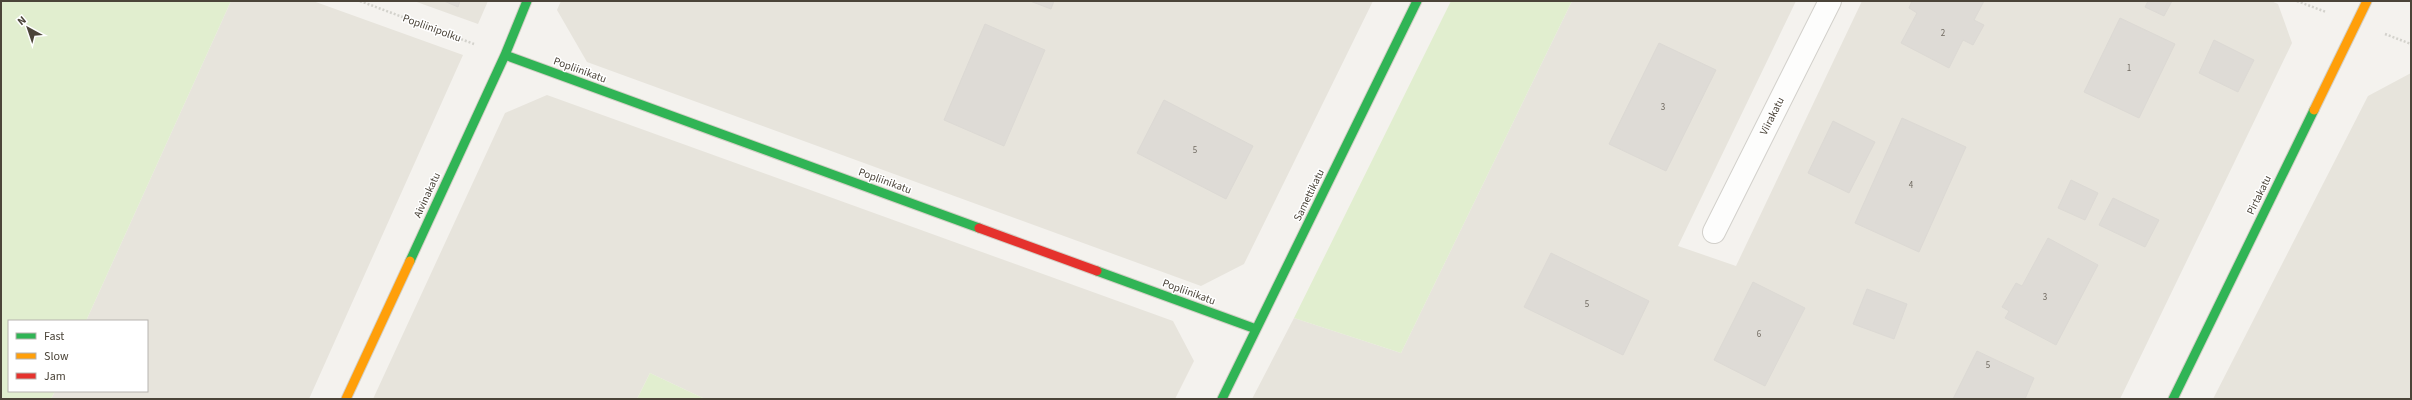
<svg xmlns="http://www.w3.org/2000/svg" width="2412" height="400" font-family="'Source Sans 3',sans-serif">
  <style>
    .residential { fill: #e7e4dc }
    .green { fill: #e1eecf }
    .building { fill: #dedbd6; stroke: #dcd9d4 }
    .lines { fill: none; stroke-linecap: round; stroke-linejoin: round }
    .street-casing { stroke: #d2d0cb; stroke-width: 24 }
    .fast-casing { stroke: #d3cfc5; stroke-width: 11 }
    .slow-casing { stroke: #d3cfc5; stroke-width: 11 }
    .jam-casing { stroke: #d3cfc5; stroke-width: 11 }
    .path { stroke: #d3d2cc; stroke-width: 2.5; stroke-dasharray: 2 2; stroke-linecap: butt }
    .street { stroke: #fdfdfc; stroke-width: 22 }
    .fast { stroke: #30b455; stroke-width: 9 }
    .slow { stroke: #ff9f0a; stroke-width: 9 }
    .jam { stroke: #e5322d; stroke-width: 9 }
    .labels { text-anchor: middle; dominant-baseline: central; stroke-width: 3; stroke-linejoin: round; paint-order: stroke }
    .number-label { font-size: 9px; fill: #706a61 }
    .street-label { font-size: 11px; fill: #4b4439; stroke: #fff }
  </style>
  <rect width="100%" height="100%" fill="#f4f2ee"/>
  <path class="residential" d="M 231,1 L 313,1 L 463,55 L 309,399 L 51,399 L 55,391 L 147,391 L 147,321 L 86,321 Z
    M 414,1 L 488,1 L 478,24 Z
    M 561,1 L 1373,1 L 1244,264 L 1201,286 L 587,62 L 557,10 Z
    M 1572,1 L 1796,1 L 1678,246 L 1736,266 L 1862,1 L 2271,1 L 2278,4 L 2292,43 L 2120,399 L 1252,399 L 1294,318 L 1401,353 Z
    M 2411,73 L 2411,399 L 2213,399 L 2368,96 Z
    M 547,95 L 1173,321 L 1194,361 L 1175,399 L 705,399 L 650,373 L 637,399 L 373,399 L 505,113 Z"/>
  <path class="green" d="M 1,1 L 231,1 L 86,321 L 9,321 L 9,391 L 55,391 L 51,399 L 1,399 Z
    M 1451,1 L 1572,1 L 1401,353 L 1294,318 Z
    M 650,373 L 705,399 L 637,399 Z"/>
  <path class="building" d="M 444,1 L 460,1 L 458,7 Z
    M 1030,1 L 1054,1 L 1051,9 Z
    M 1912,1 L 1984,1 L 1974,20 L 1984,25 L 1973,45 L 1963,40 L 1949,68 L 1901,43 L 1917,13 L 1909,8 Z
    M 2148,1 L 2172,1 L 2164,16 L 2145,7 Z
    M 2120,18 L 2175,44 L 2139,118 L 2084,92 Z
    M 985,24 L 1045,50 L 1004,146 L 944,120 Z
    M 2214,40 L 2254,60 L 2238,92 L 2199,73 Z
    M 1659,43 L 1716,70 L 1666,171 L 1609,144 Z
    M 1164,100 L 1253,146 L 1226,199 L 1137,153 Z
    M 1902,118 L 1966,147 L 1919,252 L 1855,223 Z
    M 1833,121 L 1875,142 L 1849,193 L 1808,173 Z
    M 2071,180 L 2098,193 L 2085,220 L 2058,208 Z
    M 2113,198 L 2159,220 L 2145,247 L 2099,225 Z
    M 2048,238 L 2098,265 L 2056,345 L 2005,318 L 2009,311 L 2002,307 L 2016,283 L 2022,286 Z
    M 1551,253 L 1649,301 L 1623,355 L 1524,307 Z
    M 1753,282 L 1805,308 L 1765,386 L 1714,360 Z
    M 1867,289 L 1907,304 L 1894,339 L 1853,324 Z
    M 1977,351 L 2034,378 L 2025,399 L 1953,399 Z"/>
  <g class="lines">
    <defs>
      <path id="street" d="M 1714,232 L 1830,1"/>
      <path id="fast" d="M 505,55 L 979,228
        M 410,261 L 505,55 L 527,1
        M 1097,271 L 1256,329
        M 1222,399 L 1417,1
        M 2173,399 L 2314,110"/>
      <path id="slow" d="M 2314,110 L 2367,1
        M 346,399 L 410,261"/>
      <path id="jam" d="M 979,228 L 1097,271"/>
    </defs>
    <use href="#street" class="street-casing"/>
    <use href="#fast" class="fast-casing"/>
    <use href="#slow" class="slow-casing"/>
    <use href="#jam" class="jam-casing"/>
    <path class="path" d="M 360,1 L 474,44
      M 2297,1 L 2326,12
      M 2385,34 L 2411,44"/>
    <use href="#street" class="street"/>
    <use href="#fast" class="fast"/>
    <use href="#slow" class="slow"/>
    <use href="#jam" class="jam"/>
  </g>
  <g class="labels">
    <g class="number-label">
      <text x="1943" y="33">2</text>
      <text x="2129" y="68">1</text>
      <text x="1663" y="107">3</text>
      <text x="1195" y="150">5</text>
      <text x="1911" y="185">4</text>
      <text x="2045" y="297">3</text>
      <text x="1587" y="304">5</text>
      <text x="1759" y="334">6</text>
      <text x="1988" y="365">5</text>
    </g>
    <g class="street-label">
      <text transform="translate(432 28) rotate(20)">Popliinipolku</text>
      <text transform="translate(580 70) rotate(20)">Popliinikatu</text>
      <text transform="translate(1772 116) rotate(-63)">Viirakatu</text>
      <text transform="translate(885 181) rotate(20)">Popliinikatu</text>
      <text transform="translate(427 195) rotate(-65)">Aivinakatu</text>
      <text transform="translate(1309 195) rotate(-64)">Samettikatu</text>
      <text transform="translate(2259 195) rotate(-64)">Pirtakatu</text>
      <text transform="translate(1189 292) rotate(20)">Popliinikatu</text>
    </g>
  </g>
  <rect width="2412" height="400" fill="none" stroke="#4b4439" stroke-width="4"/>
  <rect x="8" y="320" width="140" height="72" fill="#ffffff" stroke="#b7b4b0"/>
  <rect x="16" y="333" width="20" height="6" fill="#30b455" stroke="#b7b4b0"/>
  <text x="44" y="340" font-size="12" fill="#4b4439">Fast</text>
  <rect x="16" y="353" width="20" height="6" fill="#ff9f0a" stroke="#b7b4b0"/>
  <text x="44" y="360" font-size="12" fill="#4b4439">Slow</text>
  <rect x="16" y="373" width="20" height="6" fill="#e5322d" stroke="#b7b4b0"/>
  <text x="44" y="380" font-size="12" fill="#4b4439">Jam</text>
  <g transform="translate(28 28) rotate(320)" stroke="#ffffff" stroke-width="3" paint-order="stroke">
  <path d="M0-3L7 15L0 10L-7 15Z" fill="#4b4439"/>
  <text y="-6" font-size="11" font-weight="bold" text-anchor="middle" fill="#4b4439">N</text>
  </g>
</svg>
